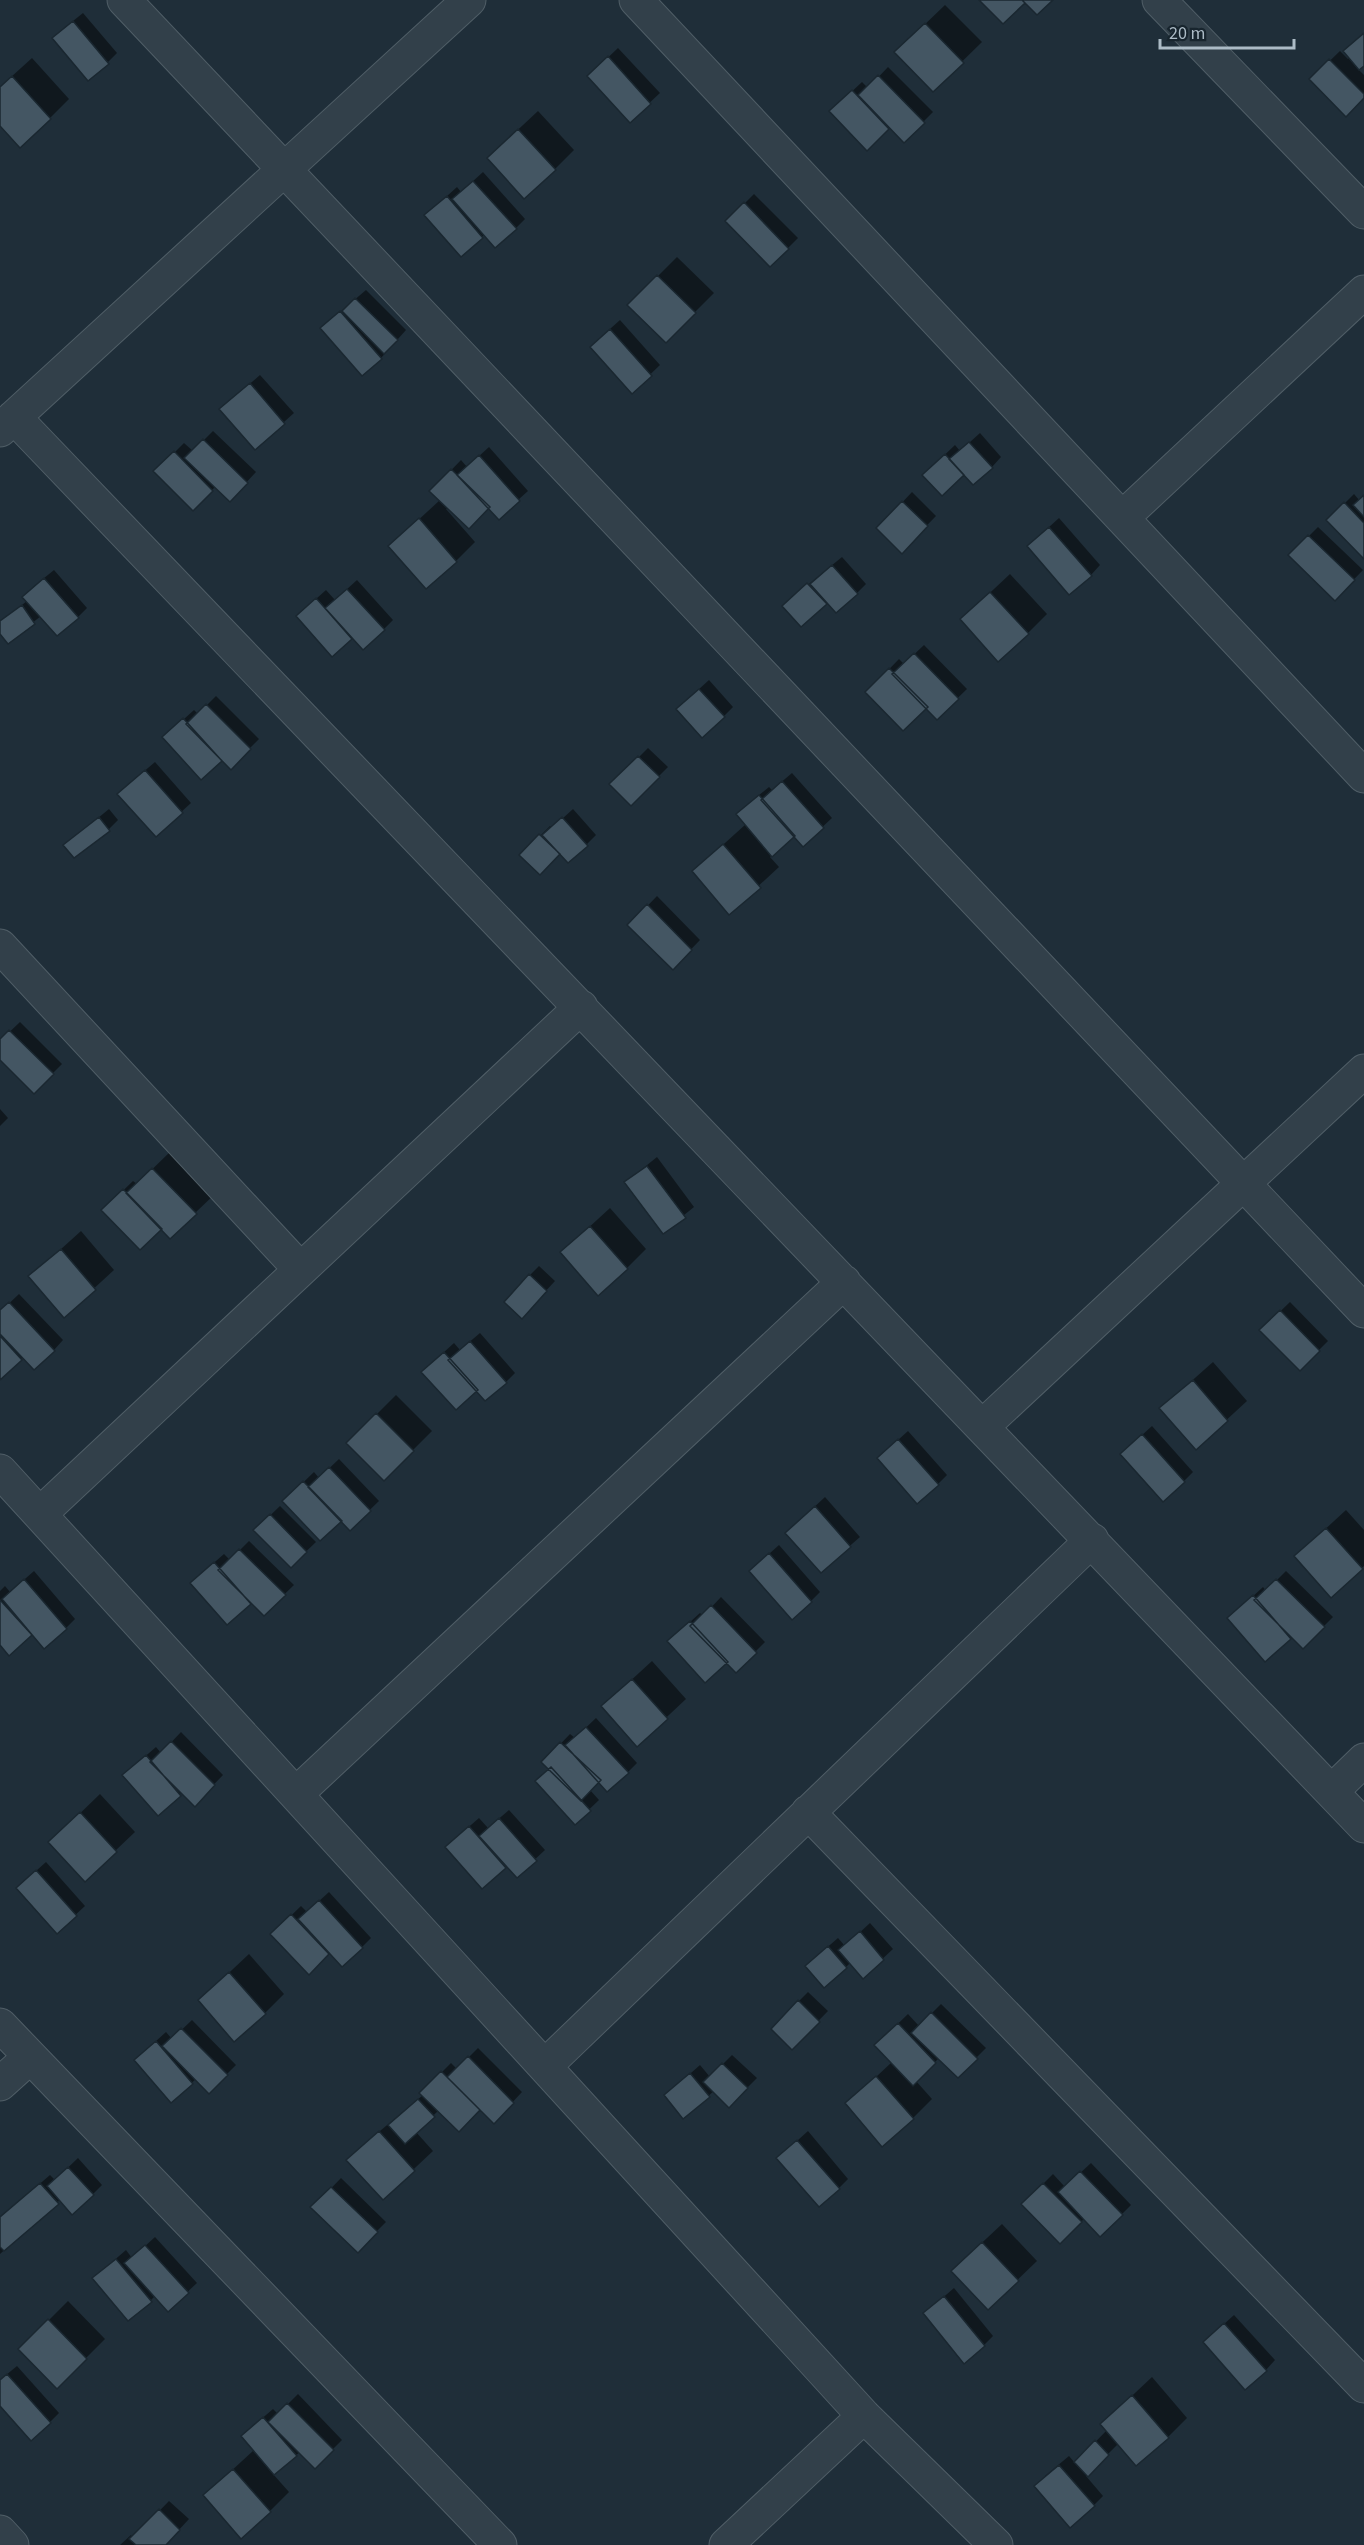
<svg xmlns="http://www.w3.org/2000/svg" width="1364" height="2545" font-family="'Source Sans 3',sans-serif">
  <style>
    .shadow { fill: #0007 }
    .building { fill: #445663; stroke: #1a2730; stroke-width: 1.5 }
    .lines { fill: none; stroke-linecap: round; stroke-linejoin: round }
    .minor-casing { stroke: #505e67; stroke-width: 35 }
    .minor { stroke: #32404a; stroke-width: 33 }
  </style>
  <rect width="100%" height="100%" fill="#1f2e39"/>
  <path class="shadow" d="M 945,5 L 982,42 L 933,90 L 896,52 Z
    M 83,13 L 117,53 L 107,63 L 63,29 Z
    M 1364,34 L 1364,64 L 1358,69 L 1364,75 L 1364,97 L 1311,79 L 1340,51 L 1348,59 Z
    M 618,48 L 660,93 L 630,121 L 598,67 Z
    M 32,58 L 69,99 L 50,118 L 0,124 L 0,87 Z
    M 888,67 L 933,112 L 904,141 L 890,126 L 867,149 L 831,111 L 862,82 L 868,88 Z
    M 538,111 L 574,150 L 555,169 L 508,139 Z
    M 483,172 L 525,219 L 516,228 L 485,234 L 461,255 L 426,215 L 457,187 L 461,192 Z
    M 754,194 L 798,238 L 771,265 L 727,221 Z
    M 677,257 L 714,293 L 666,341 L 629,305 Z
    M 366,290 L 406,330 L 381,358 L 332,319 Z
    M 620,320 L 660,365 L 632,392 L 601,337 Z
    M 260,375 L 294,413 L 255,448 L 231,400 Z
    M 213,431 L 256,472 L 230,500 L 216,486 L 193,509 L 156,471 L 184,443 L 193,451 Z
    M 980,433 L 1001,457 L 992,467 L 964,473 L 934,465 L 955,445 L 960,451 Z
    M 489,447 L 528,491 L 518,500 L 489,507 L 446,509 L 475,542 L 456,561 L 390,546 L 440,500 L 431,491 L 461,460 L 467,467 Z
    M 912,492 L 936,516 L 902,551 L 878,528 Z
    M 1354,494 L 1360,501 L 1364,497 L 1364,557 L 1328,520 Z
    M 1059,518 L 1100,565 L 1091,575 L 1038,537 Z
    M 1318,527 L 1363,570 L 1335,599 L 1290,555 Z
    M 842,557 L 866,584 L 857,593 L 828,601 L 801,625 L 793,597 Z
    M 54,570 L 87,608 L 78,617 L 41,616 L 8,642 L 0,631 L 0,622 L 27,601 L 33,587 Z
    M 1010,574 L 1047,614 L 1028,633 L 962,619 Z
    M 357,580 L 393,620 L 384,629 L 353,636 L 332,655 L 307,607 L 326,590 L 335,600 Z
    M 924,645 L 967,689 L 937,718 L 926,707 L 867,692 L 899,659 L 904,664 Z
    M 709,680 L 733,707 L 724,716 L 687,700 Z
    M 216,696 L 259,739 L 231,767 L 222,759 L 201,778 L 174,728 L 194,710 L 198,714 Z
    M 648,748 L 668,767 L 631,804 L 612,784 Z
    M 155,762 L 191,803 L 156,835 L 128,785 Z
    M 792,773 L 832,818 L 803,845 L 795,835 L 770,857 L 779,867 L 729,913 L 694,871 L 746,824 L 747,805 L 769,787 L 772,790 Z
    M 109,809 L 118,820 L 109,829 L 65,845 Z
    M 573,809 L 596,835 L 587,844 L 568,861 L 560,852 L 521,855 L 550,826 L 552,828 Z
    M 657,896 L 700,940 L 673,968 L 629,925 Z
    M 20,1022 L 62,1064 L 34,1092 L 0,1058 L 0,1041 Z
    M 0,1109 L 8,1118 L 0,1126 Z
    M 172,1150 L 215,1194 L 195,1213 L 161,1228 L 103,1210 L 133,1181 L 137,1184 Z
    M 657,1157 L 694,1207 L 663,1232 L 626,1182 Z
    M 610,1208 L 646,1249 L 627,1268 L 562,1252 Z
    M 81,1231 L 114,1270 L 64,1316 L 30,1277 Z
    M 539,1266 L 555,1281 L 531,1307 L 530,1275 Z
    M 19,1294 L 63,1340 L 54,1350 L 23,1357 L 0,1378 L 0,1312 Z
    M 1290,1302 L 1328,1341 L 1300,1369 L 1261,1330 Z
    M 480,1333 L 515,1373 L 506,1382 L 477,1389 L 432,1363 L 454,1343 L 460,1350 Z
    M 1213,1362 L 1247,1401 L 1196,1448 L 1161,1408 Z
    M 396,1395 L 432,1431 L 384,1479 L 348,1443 Z
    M 1152,1426 L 1193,1472 L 1184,1481 L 1131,1445 Z
    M 908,1431 L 947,1475 L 938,1484 L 888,1449 Z
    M 339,1459 L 379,1501 L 350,1529 L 341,1520 L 284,1501 L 314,1472 L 319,1478 Z
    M 825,1497 L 860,1537 L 821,1571 L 796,1524 Z
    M 280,1506 L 316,1542 L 291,1566 L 255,1530 Z
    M 1346,1510 L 1364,1530 L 1364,1566 L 1331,1596 L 1296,1556 Z
    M 249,1541 L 294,1585 L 264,1614 L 252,1601 L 227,1623 L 201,1574 L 224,1554 L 230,1560 Z
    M 779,1545 L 820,1592 L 811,1601 L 760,1562 Z
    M 34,1571 L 75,1619 L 66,1628 L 33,1633 L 9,1653 L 0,1643 L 0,1591 L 5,1586 L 10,1592 Z
    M 1286,1571 L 1333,1617 L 1303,1647 L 1292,1636 L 1265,1660 L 1239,1609 L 1263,1587 L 1266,1591 Z
    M 721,1597 L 765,1642 L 736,1671 L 727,1661 L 679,1632 L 700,1613 L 703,1616 Z
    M 652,1661 L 686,1699 L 637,1745 L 603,1706 Z
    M 596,1718 L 637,1763 L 628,1772 L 599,1781 L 590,1790 L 599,1800 L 575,1823 L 550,1769 L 543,1762 L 570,1734 L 575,1738 Z
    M 181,1732 L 223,1775 L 195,1804 L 182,1792 L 158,1813 L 134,1766 L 156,1747 L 161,1753 Z
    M 100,1794 L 135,1832 L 115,1851 L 70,1823 Z
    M 509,1810 L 545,1850 L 517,1876 L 507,1865 L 482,1887 L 456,1838 L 479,1818 L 488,1828 Z
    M 46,1862 L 85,1906 L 57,1932 L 27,1879 Z
    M 329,1892 L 371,1938 L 362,1947 L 330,1952 L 309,1972 L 272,1934 L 301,1906 L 307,1912 Z
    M 870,1923 L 893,1949 L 863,1977 L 851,1962 L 846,1967 L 816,1957 L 838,1938 L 845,1946 Z
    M 249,1954 L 284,1994 L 265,2013 L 200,2000 Z
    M 808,1992 L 828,2011 L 792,2048 L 799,2001 Z
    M 941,2004 L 986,2048 L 958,2076 L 939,2058 L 916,2081 L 932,2099 L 913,2118 L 847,2104 L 892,2062 L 876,2045 L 908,2014 L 919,2026 Z
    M 192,2020 L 236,2065 L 209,2092 L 196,2079 L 171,2101 L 145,2051 L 166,2032 L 172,2039 Z
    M 478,2048 L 522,2092 L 494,2122 L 480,2108 L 459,2130 L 439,2110 L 416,2132 L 433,2151 L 383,2198 L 368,2141 L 423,2095 L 421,2093 L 451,2063 L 457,2069 Z
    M 732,2055 L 757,2078 L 729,2106 L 714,2091 L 684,2117 L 666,2095 L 700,2065 L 710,2077 Z
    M 808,2131 L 848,2179 L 839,2188 L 788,2149 Z
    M 78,2158 L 102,2185 L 93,2194 L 61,2199 L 0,2254 L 0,2218 L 50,2175 L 55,2180 Z
    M 1091,2163 L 1131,2205 L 1122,2214 L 1085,2218 L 1060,2242 L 1023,2204 L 1053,2174 L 1065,2187 Z
    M 341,2178 L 386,2222 L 358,2250 L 313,2207 Z
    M 1002,2224 L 1037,2261 L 988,2308 L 972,2252 Z
    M 155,2237 L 197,2283 L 168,2310 L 155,2296 L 151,2300 L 104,2269 L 126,2250 L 132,2258 Z
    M 954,2288 L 993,2336 L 984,2345 L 925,2313 Z
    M 68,2301 L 105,2339 L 57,2387 L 20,2349 Z
    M 1234,2315 L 1275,2360 L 1266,2370 L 1214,2333 Z
    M 17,2366 L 59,2413 L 50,2422 L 0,2404 L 0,2380 Z
    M 1152,2377 L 1187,2418 L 1168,2437 L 1119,2443 L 1086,2476 L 1103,2496 L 1094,2505 L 1045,2476 L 1069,2456 L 1075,2463 L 1107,2430 L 1102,2424 Z
    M 298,2394 L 342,2440 L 315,2467 L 300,2452 L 273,2474 L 289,2492 L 270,2511 L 205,2495 L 254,2450 L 252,2427 L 273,2409 L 278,2414 Z
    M 169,2501 L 189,2519 L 165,2545 L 120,2545 L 131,2535 L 133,2538 Z"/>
  <path class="building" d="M 979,0 L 1022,0 L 1025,3 L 1003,24 Z
    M 1022,0 L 1053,0 L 1037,15 Z
    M 73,21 L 109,64 L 88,81 L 52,38 Z
    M 925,23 L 964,63 L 933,92 L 894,52 Z
    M 1364,33 L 1364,66 L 1359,70 L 1343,51 Z
    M 608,56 L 651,104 L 630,123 L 587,76 Z
    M 1329,59 L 1364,94 L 1364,98 L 1346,117 L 1309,79 Z
    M 878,75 L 925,123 L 904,143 L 858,95 Z
    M 12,76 L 51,119 L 20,148 L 0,126 L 0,87 Z
    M 852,90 L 889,129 L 867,151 L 829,111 Z
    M 518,129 L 556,170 L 524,199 L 487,158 Z
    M 473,181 L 517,229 L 495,248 L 452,199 Z
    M 447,196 L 483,238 L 461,257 L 424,215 Z
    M 744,202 L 789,249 L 770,267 L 725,221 Z
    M 657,275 L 696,313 L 666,343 L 627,305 Z
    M 355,298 L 398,340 L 384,354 L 342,311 Z
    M 340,311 L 382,359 L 362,376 L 320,328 Z
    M 610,329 L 652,376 L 632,394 L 590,347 Z
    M 250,383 L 285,424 L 255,450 L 219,409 Z
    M 203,439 L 248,483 L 230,502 L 184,458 Z
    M 969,442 L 993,468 L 973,485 L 949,459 Z
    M 174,451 L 213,491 L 193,511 L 153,471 Z
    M 945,454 L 964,475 L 942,496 L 922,475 Z
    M 479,455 L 520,501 L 499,520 L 457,475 Z
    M 451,469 L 490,507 L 469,529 L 429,491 Z
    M 1364,495 L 1364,517 L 1353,505 Z
    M 902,501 L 928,526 L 902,554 L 876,528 Z
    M 1344,502 L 1364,523 L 1364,559 L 1326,520 Z
    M 419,518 L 457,562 L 426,589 L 388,546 Z
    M 1049,527 L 1092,576 L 1069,595 L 1027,546 Z
    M 1308,535 L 1355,580 L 1335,601 L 1288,555 Z
    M 832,565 L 858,594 L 836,613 L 810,584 Z
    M 44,578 L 79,618 L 57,636 L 22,597 Z
    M 807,583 L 827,604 L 801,627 L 782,606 Z
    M 347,589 L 385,630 L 363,650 L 325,608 Z
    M 990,592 L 1029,634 L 998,662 L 960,619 Z
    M 316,598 L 352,639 L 332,657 L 296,616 Z
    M 22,605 L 35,624 L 8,644 L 0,634 L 0,621 Z
    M 914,653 L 959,699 L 937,720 L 892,674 Z
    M 889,668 L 928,707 L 903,731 L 865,692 Z
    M 699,689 L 725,717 L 702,738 L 676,709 Z
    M 206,704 L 251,749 L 231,770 L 186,724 Z
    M 183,718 L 222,761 L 201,780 L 162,737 Z
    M 638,756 L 660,777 L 631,806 L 609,784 Z
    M 145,770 L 183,813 L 156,837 L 117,794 Z
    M 782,781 L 824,828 L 803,847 L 761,800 Z
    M 759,795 L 795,836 L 772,857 L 736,814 Z
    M 99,817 L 110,831 L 74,858 L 63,845 Z
    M 562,817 L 588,846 L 568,863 L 542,835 Z
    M 539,834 L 560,854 L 540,875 L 519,855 Z
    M 723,844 L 761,888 L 729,915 L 692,871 Z
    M 647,904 L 692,950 L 673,970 L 627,925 Z
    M 9,1030 L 54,1074 L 34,1094 L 0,1060 L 0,1039 Z
    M 647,1166 L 686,1218 L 663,1234 L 624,1182 Z
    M 152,1168 L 197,1214 L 170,1239 L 126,1193 Z
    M 123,1189 L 162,1229 L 140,1250 L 101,1210 Z
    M 590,1226 L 628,1269 L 598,1296 L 560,1252 Z
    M 61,1249 L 96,1290 L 64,1318 L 28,1276 Z
    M 529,1274 L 547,1291 L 522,1319 L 504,1302 Z
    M 9,1302 L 55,1351 L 34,1370 L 0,1334 L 0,1310 Z
    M 1280,1310 L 1320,1351 L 1300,1371 L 1259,1330 Z
    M 0,1336 L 22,1360 L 0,1380 Z
    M 470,1341 L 507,1383 L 485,1401 L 448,1360 Z
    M 444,1352 L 478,1390 L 456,1410 L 421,1372 Z
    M 1193,1380 L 1228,1421 L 1196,1450 L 1159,1408 Z
    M 376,1413 L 414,1451 L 384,1481 L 346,1443 Z
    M 1142,1434 L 1185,1482 L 1163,1502 L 1120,1454 Z
    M 898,1439 L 939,1485 L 917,1504 L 877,1458 Z
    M 329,1467 L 371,1511 L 350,1531 L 308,1487 Z
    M 303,1481 L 342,1521 L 320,1541 L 282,1501 Z
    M 815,1506 L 851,1547 L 821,1573 L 785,1533 Z
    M 270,1514 L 307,1552 L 291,1568 L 253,1530 Z
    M 1326,1528 L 1363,1569 L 1331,1598 L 1294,1556 Z
    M 239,1549 L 286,1595 L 264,1616 L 218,1570 Z
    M 769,1553 L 812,1602 L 792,1620 L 749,1571 Z
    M 214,1562 L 251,1604 L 227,1625 L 190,1583 Z
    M 24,1579 L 67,1629 L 44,1649 L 2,1599 Z
    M 1276,1579 L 1325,1627 L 1303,1649 L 1254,1600 Z
    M 1253,1595 L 1291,1639 L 1265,1662 L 1227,1618 Z
    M 0,1600 L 32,1635 L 9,1656 L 0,1645 Z
    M 711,1605 L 757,1653 L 736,1673 L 690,1626 Z
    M 690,1621 L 728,1662 L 705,1683 L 667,1641 Z
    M 632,1679 L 668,1719 L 637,1747 L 601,1706 Z
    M 586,1727 L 629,1773 L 607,1792 L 565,1745 Z
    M 171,1741 L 215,1785 L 195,1807 L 150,1762 Z
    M 560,1742 L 601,1780 L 581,1801 L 541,1762 Z
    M 146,1755 L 181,1796 L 158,1816 L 122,1775 Z
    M 551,1767 L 591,1811 L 575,1825 L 535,1781 Z
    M 80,1812 L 117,1852 L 85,1882 L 48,1842 Z
    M 499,1818 L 537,1861 L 517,1878 L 479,1836 Z
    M 469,1826 L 506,1868 L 482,1889 L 445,1847 Z
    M 36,1870 L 77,1916 L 57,1934 L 16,1888 Z
    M 319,1900 L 363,1948 L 342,1967 L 298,1919 Z
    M 291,1914 L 329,1954 L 309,1975 L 270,1934 Z
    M 860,1931 L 884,1960 L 863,1979 L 838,1950 Z
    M 828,1946 L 847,1968 L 824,1988 L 805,1966 Z
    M 229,1972 L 266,2014 L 234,2042 L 198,2000 Z
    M 798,2000 L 820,2022 L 792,2050 L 771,2029 Z
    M 931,2012 L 978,2059 L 958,2078 L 911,2033 Z
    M 898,2023 L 936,2063 L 913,2086 L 874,2045 Z
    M 181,2028 L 228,2075 L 209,2094 L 162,2046 Z
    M 156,2041 L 193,2084 L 171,2103 L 134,2060 Z
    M 468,2056 L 514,2103 L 494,2124 L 447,2077 Z
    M 722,2063 L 748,2088 L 729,2108 L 703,2082 Z
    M 441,2071 L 480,2110 L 459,2132 L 419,2093 Z
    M 690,2073 L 710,2097 L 683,2119 L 664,2095 Z
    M 876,2076 L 914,2119 L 882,2147 L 845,2103 Z
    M 418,2099 L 435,2117 L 405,2144 L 388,2125 Z
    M 379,2131 L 415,2171 L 383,2200 L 346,2160 Z
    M 797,2140 L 840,2189 L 819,2207 L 776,2158 Z
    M 68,2167 L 94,2195 L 72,2215 L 47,2186 Z
    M 1080,2171 L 1123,2215 L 1100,2237 L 1058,2192 Z
    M 40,2183 L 59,2204 L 4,2251 L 0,2247 L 0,2217 Z
    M 1043,2183 L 1082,2222 L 1060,2244 L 1021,2204 Z
    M 331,2187 L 378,2232 L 358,2253 L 310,2207 Z
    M 982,2242 L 1019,2281 L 988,2310 L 951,2271 Z
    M 145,2245 L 189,2293 L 168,2312 L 124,2263 Z
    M 116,2259 L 152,2302 L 128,2321 L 92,2278 Z
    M 944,2296 L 985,2346 L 964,2364 L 923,2313 Z
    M 48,2319 L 87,2359 L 57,2389 L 18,2349 Z
    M 1224,2323 L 1267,2371 L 1245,2390 L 1203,2342 Z
    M 7,2374 L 51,2423 L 31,2441 L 0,2406 L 0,2380 Z
    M 1132,2395 L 1169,2438 L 1136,2466 L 1100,2424 Z
    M 287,2403 L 334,2450 L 315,2469 L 268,2422 Z
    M 263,2417 L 297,2456 L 274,2475 L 241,2436 Z
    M 1095,2440 L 1109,2455 L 1088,2477 L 1074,2462 Z
    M 1059,2465 L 1095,2506 L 1070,2528 L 1034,2486 Z
    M 233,2469 L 271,2512 L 241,2539 L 203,2495 Z
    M 159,2509 L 180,2530 L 166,2545 L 136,2545 L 129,2539 Z"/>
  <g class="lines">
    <defs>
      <path id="minor" d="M 124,0 L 1364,1311
        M 636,0 L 1364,776
        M 1159,0 L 1364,212
        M 14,417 L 1364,1826
        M 0,430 L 469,0
        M 1122,518 L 1364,292
        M 0,946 L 300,1269
        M 983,1426 L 1364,1071
        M 0,1471 L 864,2416 L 996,2545
        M 40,1514 L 581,1007
        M 1332,1791 L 1364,1760
        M 296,1794 L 844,1282
        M 808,1812 L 1364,2386
        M 0,2025 L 500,2545
        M 545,2066 L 1092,1540
        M 0,2084 L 30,2057
        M 0,2532 L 12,2545
        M 726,2545 L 864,2416"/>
    </defs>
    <use href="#minor" class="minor-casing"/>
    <use href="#minor" class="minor"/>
  </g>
  <path d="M1160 39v9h134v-9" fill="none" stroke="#acbbc6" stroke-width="3"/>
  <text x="1169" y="39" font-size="18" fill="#acbbc6" stroke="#18252e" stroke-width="4.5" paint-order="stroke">20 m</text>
</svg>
